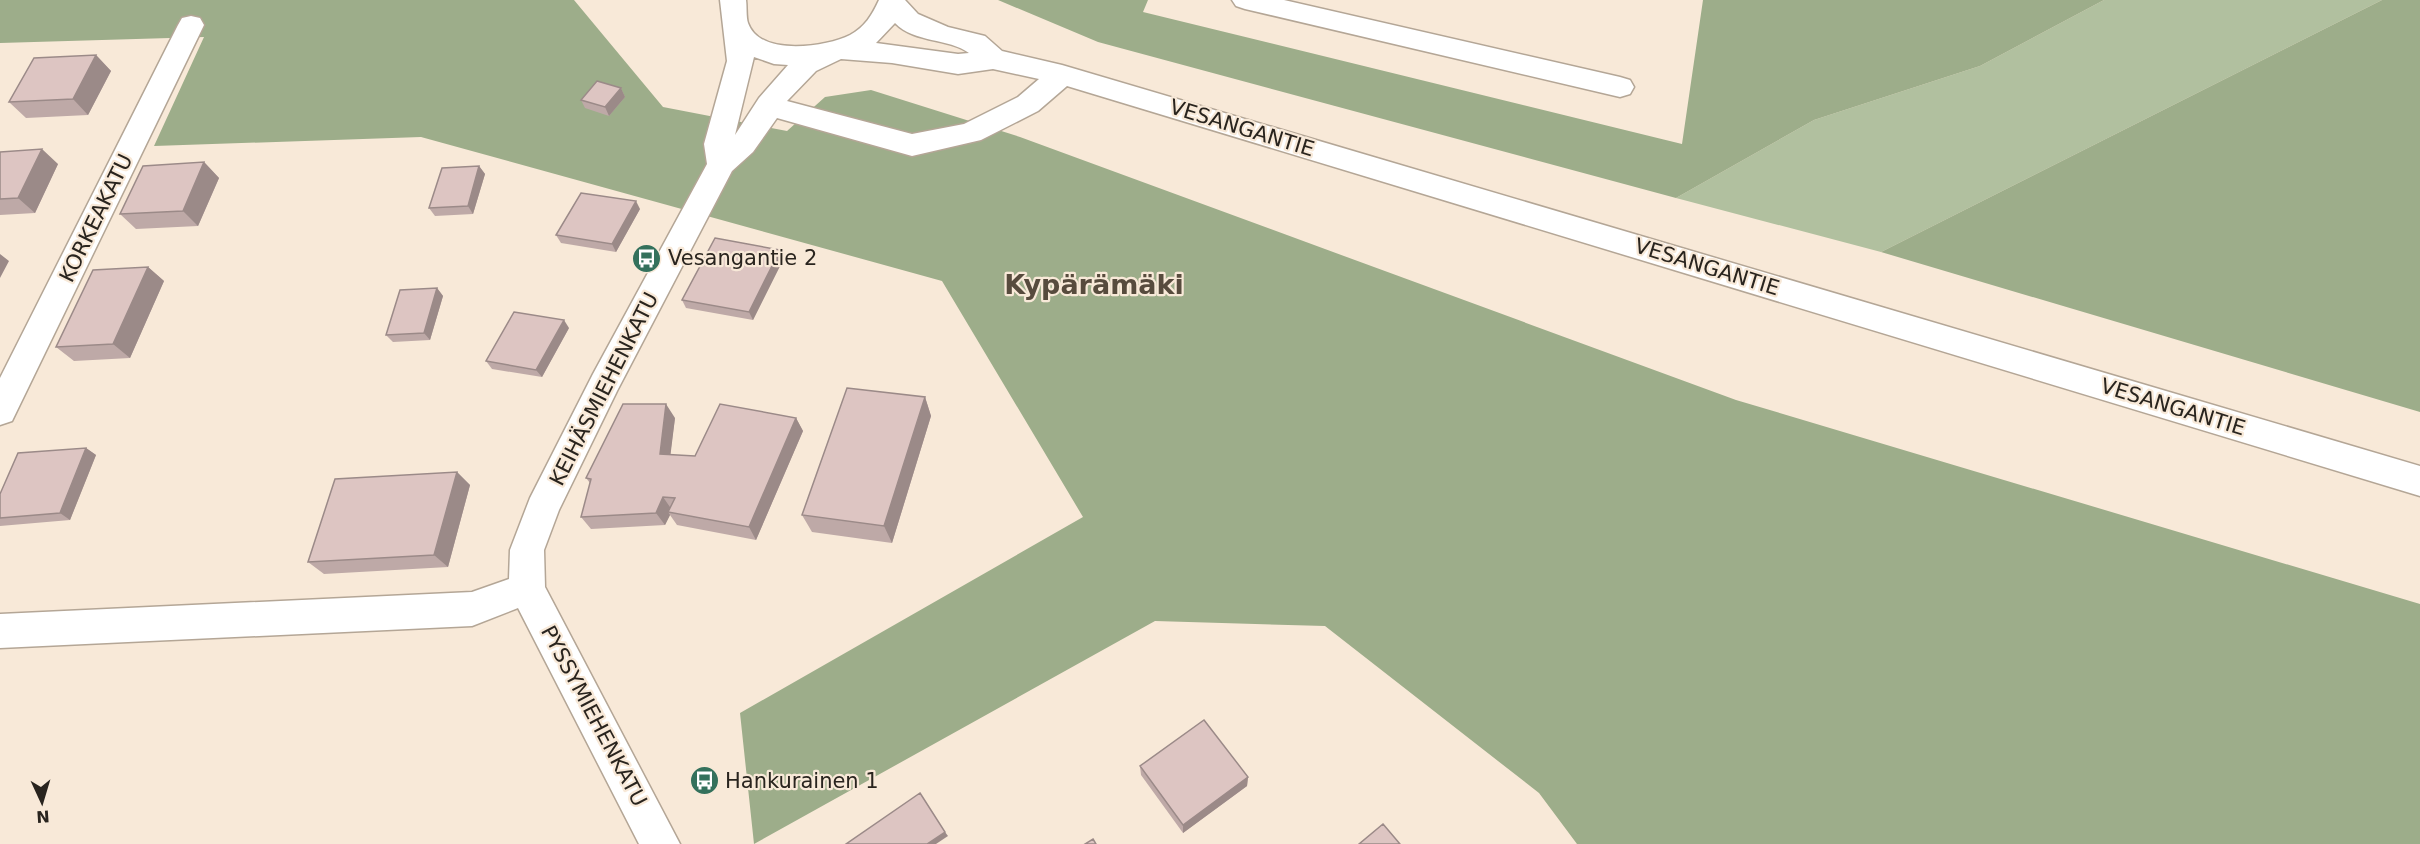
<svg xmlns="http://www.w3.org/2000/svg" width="2420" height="844" font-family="'DejaVu Sans',sans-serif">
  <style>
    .green { fill: #b1c09f }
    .forest { fill: #9dad8a }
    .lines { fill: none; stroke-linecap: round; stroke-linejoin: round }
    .minor-casing { stroke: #b4a696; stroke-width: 3 }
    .minor { fill: #fff; fill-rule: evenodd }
    .wall { fill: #bea9a7 }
    .shaded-wall { fill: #9b8a88 }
    .building { fill: #ddc5c2; stroke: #9b8a88; stroke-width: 1.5 }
    .labels { text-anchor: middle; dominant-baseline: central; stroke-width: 4.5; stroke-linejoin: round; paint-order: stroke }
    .street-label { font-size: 21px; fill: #29241e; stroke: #f8e9d8 }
    .poi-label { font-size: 21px; fill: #29241e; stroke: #f8e9d8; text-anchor: start }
    .district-label { font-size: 27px; font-weight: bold; fill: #574b3d; stroke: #f8e9d8 }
  </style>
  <rect width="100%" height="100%" fill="#f8e9d8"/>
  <path class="green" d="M 2104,0 L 2382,0 L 1881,252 L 1676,198 L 1814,120 L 1980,66 Z"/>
  <path class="forest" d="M 0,0 L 574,0 L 663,107 L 787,131 L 825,97 L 871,90 L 1020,137 L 1736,400 L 2420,604 L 2420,844 L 1577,844 L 1539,793 L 1325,626 L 1155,621 L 754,844 L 740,713 L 1083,517 L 942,281 L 421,137 L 154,146 L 204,37 L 0,43 Z
    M 998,0 L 1148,0 L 1143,12 L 1682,144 L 1703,0 L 2104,0 L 1980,66 L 1814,120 L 1676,198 L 1098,42 Z
    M 2382,0 L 2420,0 L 2420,412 L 1881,252 Z"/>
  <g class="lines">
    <defs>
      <path id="minor" d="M 720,0 L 746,0 C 747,7 746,17 748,23 C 760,57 826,47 850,35 C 865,27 872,15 879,0 L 905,0 L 918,14 L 948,27 L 985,36 L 1002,51 L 1062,65 L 2420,466 L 2420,496 L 1067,86 L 1038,111 L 981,140 L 912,156 L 777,118 L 753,152 L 732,171 L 617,391 L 559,510 L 544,550 L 545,587 L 680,844 L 639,844 L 518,608 L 472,626 L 0,648 L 0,614 L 472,592 L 509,579 L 510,550 L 530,498 L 593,374 L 707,164 L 704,144 L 727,61 ZM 895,23 C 914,43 949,38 969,53 L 958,54 L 876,43 ZM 754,57 L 774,64 L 788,65 L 759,98 L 735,135 ZM 841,59 L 892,63 L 958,74 L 993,69 L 1039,79 L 1018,97 L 964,124 L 912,134 L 787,101 L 816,71 Z
        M 1232,0 L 1284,0 L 1620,77 L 1630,80 L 1634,87 L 1630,94 L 1620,97 L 1245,9 L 1236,6 Z
        M 191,16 L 200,18 L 204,25 L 12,421 L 0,425 L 0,378 L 178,25 L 182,18 Z"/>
    </defs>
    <use href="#minor" class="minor-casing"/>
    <use href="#minor" class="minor"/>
  </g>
  <path class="wall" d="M 96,55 L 111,71 L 88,115 L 26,118 L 9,102 Z
    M 621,88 L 625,97 L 609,116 L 585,108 L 581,100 Z
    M 0,152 L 58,164 L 35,213 L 0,215 Z
    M 204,162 L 219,178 L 198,226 L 136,229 L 120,214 Z
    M 479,166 L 485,174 L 473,214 L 435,216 L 429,208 Z
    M 640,209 L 616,252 L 561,243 L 556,235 Z
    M 784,258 L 753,320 L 686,308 L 682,300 Z
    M 148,267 L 164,281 L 130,358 L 74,361 L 56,347 Z
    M 437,288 L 443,296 L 430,340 L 393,342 L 386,335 Z
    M 569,328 L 542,377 L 492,369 L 486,361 Z
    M 925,397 L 931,416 L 892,543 L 812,532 L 802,515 Z
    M 675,418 L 670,455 L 695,456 L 796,418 L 803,431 L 756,540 L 677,525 L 670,515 L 665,525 L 591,529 L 581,517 L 590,483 L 586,478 Z
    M 86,448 L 96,455 L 70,520 L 0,526 L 0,494 Z
    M 457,472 L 470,485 L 448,567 L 324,574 L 308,562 Z
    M 1140,766 L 1248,777 L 1247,786 L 1183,833 L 1141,775 Z"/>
  <path class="shaded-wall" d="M 96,55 L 111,71 L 88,115 L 73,99 Z
    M 621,88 L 625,97 L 609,116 L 605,107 Z
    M 42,149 L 58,164 L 35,213 L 18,198 Z
    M 204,162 L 219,178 L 198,226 L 183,211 Z
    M 479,166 L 485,174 L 473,214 L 468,206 Z
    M 636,201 L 640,209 L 616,252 L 612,244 Z
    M 780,250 L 784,258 L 753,320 L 749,312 Z
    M 0,254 L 9,261 L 0,278 Z
    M 148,267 L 164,281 L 130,358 L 113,344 Z
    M 437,288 L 443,296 L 430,340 L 424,333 Z
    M 564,320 L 569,328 L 542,377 L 536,370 Z
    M 925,397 L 931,416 L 892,543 L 884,526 Z
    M 666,404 L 675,418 L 669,467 L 660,454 Z
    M 796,418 L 803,431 L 756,540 L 749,527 Z
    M 86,448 L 96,455 L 70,520 L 60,513 Z
    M 457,472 L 470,485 L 448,567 L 434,555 Z
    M 663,497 L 672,510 L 668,512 L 670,515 L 665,525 L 656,513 Z
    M 1248,777 L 1247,786 L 1183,833 L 1183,825 Z
    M 945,832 L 948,836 L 936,844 L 927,844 Z"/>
  <path class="building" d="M 96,55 L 73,99 L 9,102 L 34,58 Z
    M 597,81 L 621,88 L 605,107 L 581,100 Z
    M 42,149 L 18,198 L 0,199 L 0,152 Z
    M 204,162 L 183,211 L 120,214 L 143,166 Z
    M 479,166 L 468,206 L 429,208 L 442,168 Z
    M 581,193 L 636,201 L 612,244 L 556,235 Z
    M 715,238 L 780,250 L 749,312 L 682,300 Z
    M 148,267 L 113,344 L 56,347 L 93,270 Z
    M 437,288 L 424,333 L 386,335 L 400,290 Z
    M 514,312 L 564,320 L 536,370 L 486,361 Z
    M 847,388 L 925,397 L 884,526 L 802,515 Z
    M 623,404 L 666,404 L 660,454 L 695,456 L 720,404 L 796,418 L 749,527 L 668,512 L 675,498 L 663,497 L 656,513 L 581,517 L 591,479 L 586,478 Z
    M 86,448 L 60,513 L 0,518 L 0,494 L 18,453 Z
    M 457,472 L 434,555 L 308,562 L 335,479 Z
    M 1204,720 L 1248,777 L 1183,825 L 1140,766 Z
    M 920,793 L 945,832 L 927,844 L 846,844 Z
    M 1383,824 L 1400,844 L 1359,844 Z
    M 1093,839 L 1096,844 L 1085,844 Z"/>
  <defs>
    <symbol id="bus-disc" viewBox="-11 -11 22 22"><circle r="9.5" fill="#34715c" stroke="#f8e9d8"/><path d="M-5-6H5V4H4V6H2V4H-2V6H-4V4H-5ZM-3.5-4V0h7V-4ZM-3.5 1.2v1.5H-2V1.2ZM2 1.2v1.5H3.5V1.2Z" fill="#fff"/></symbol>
  </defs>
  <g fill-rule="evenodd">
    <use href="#bus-disc" x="630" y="242" width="33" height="33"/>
    <use href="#bus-disc" x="688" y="764" width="33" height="33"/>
  </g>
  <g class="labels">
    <g class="street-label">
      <text transform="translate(1242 128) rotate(17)">VESANGANTIE</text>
      <text transform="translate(96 218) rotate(-64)">KORKEAKATU</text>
      <text transform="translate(1707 267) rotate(17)">VESANGANTIE</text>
      <text transform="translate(604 389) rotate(-63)">KEIHÄSMIEHENKATU</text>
      <text transform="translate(2173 407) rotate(17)">VESANGANTIE</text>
      <text transform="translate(594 716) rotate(62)">PYSSYMIEHENKATU</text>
    </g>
    <g class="poi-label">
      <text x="668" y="258">Vesangantie 2</text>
      <text x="725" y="781">Hankurainen 1</text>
    </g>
    <g class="district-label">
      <text x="1094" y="284">Kypärämäki</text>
    </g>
  </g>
  <g transform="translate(42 802) rotate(176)" stroke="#f8e9d8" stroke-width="4.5" paint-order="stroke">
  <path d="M0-4.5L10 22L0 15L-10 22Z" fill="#29241e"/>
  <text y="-9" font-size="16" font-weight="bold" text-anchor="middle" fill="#29241e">N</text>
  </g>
</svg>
